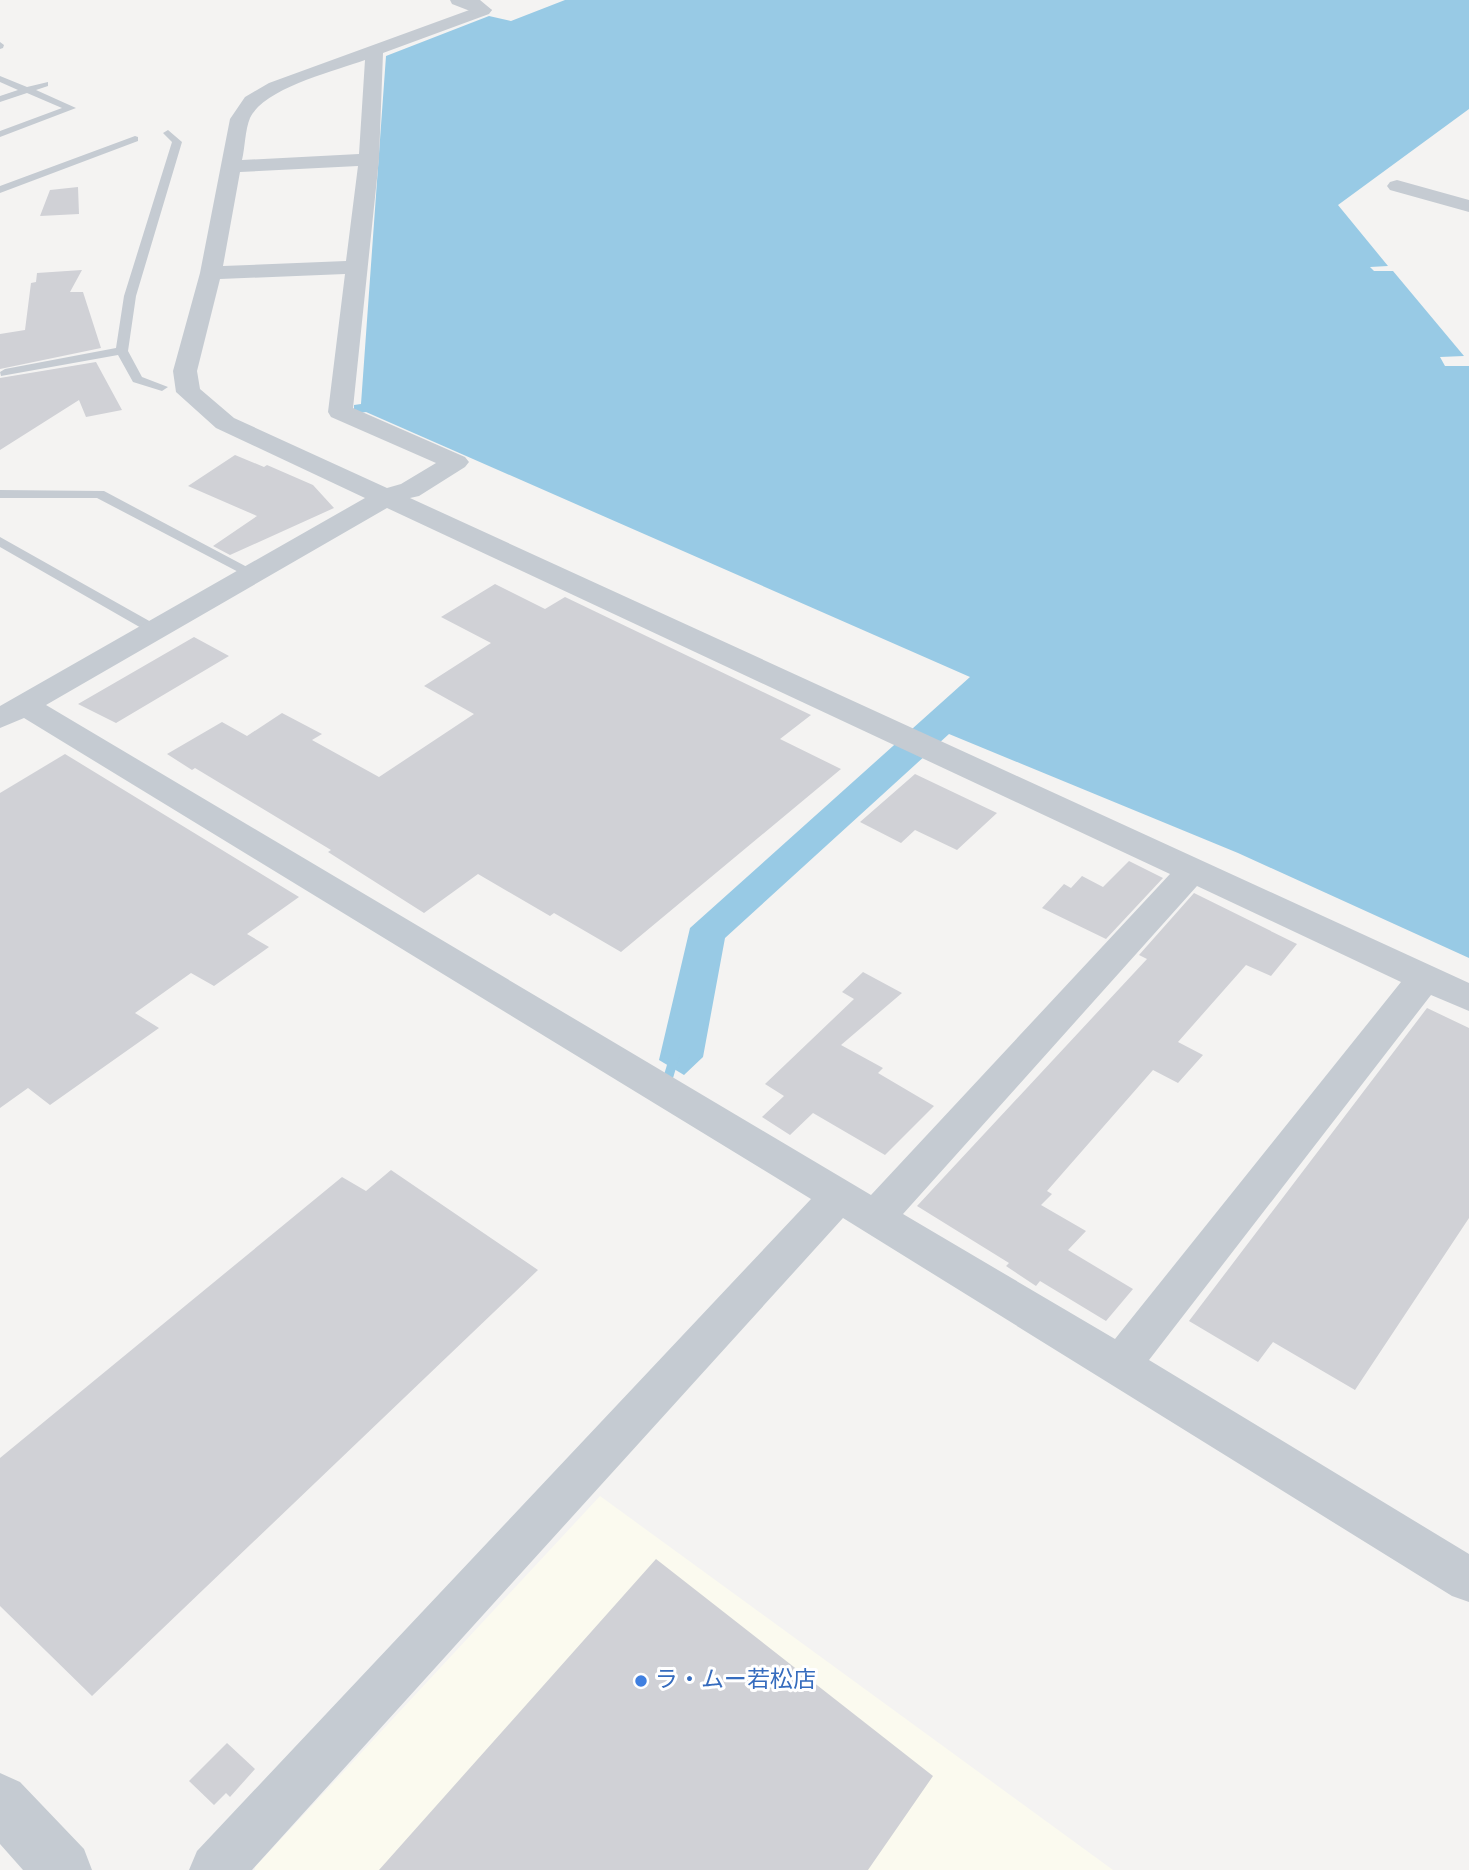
<svg xmlns="http://www.w3.org/2000/svg" width="1469" height="1870" font-family="Overpass,'Noto Sans JP',sans-serif">
  <style>
    .commercial { fill: #fbfaef }
    .water { fill: #98cae5 }
    .lines { fill: none; stroke-linecap: round; stroke-linejoin: round }
    .stream { fill: #98cae5; fill-rule: evenodd }
    .building { fill: #d0d1d6 }
    .service { fill: #c5cbd2; fill-rule: evenodd }
    .minor { fill: #c5cbd2; fill-rule: evenodd }
    .tertiary { fill: #c5cbd2; fill-rule: evenodd }
    .shop-dot { fill: #3f7fe0; stroke: #fff; stroke-width: 2.5 }
    .labels { text-anchor: middle; dominant-baseline: central; stroke-width: 6; stroke-linejoin: round; paint-order: stroke }
    .near-shop-label { font-size: 23px; fill: #366cbe; stroke: #fff; text-anchor: start }
  </style>
  <rect width="100%" height="100%" fill="#f4f3f2"/>
  <path class="commercial" d="M 600,1496 L 1113,1870 L 255,1870 L 255,1867 Z"/>
  <path class="water" d="M 565,0 L 1469,0 L 1469,109 L 1338,205 L 1388,266 L 1370,267 L 1374,271 L 1393,271 L 1464,356 L 1440,357 L 1445,366 L 1469,366 L 1469,958 L 1238,853 L 949,734 L 725,938 L 703,1057 L 684,1075 L 659,1060 L 690,928 L 970,677 L 366,412 L 354,414 L 354,405 L 361,404 L 386,56 L 489,16 L 511,21 Z"/>
  <g class="lines">
    <path class="stream" d="M 675,1051 L 679,1052 L 680,1055 L 673,1078 L 672,1081 L 664,1081 L 663,1078 L 670,1055 L 671,1052 Z"/>
  </g>
  <path class="building" d="M 78,187 L 79,214 L 40,216 L 50,190 Z
    M 82,270 L 70,292 L 83,292 L 101,348 L 0,369 L 0,334 L 25,330 L 31,283 L 36,282 L 37,273 Z
    M 96,362 L 122,410 L 86,417 L 79,400 L 0,450 L 0,378 Z
    M 235,455 L 264,467 L 267,465 L 313,485 L 334,508 L 230,555 L 213,546 L 257,516 L 188,486 Z
    M 495,584 L 545,609 L 565,597 L 811,715 L 780,739 L 841,769 L 621,952 L 554,913 L 550,916 L 478,874 L 424,913 L 328,852 L 331,850 L 195,768 L 192,770 L 167,754 L 222,722 L 247,736 L 282,713 L 322,734 L 312,740 L 379,777 L 474,714 L 424,686 L 491,643 L 441,617 Z
    M 194,637 L 229,656 L 116,723 L 78,704 Z
    M 65,754 L 299,897 L 247,934 L 269,947 L 214,986 L 191,973 L 135,1013 L 159,1028 L 50,1105 L 28,1088 L 0,1108 L 0,793 Z
    M 915,774 L 997,813 L 957,850 L 915,830 L 901,843 L 860,822 Z
    M 1129,861 L 1163,878 L 1106,939 L 1042,908 L 1064,884 L 1071,888 L 1082,876 L 1103,887 Z
    M 1194,893 L 1297,944 L 1271,976 L 1246,965 L 1178,1042 L 1203,1055 L 1178,1083 L 1153,1070 L 1047,1191 L 1052,1194 L 1041,1205 L 1086,1231 L 1068,1250 L 1133,1289 L 1106,1321 L 1040,1281 L 1036,1286 L 1006,1266 L 1009,1263 L 917,1206 L 1147,959 L 1139,955 Z
    M 863,972 L 902,993 L 841,1045 L 883,1068 L 878,1073 L 934,1106 L 885,1155 L 813,1113 L 790,1135 L 762,1117 L 784,1096 L 765,1084 L 854,999 L 842,992 Z
    M 1427,1008 L 1469,1028 L 1469,1218 L 1355,1390 L 1273,1342 L 1258,1362 L 1189,1321 Z
    M 391,1170 L 538,1270 L 92,1696 L 0,1606 L 0,1458 L 342,1177 L 366,1191 Z
    M 656,1559 L 933,1776 L 868,1870 L 379,1870 Z
    M 227,1743 L 255,1769 L 230,1797 L 226,1793 L 214,1805 L 189,1781 Z"/>
  <g class="lines">
    <path class="service" d="M 0,42 L 4,45 L 3,48 L 0,49 Z
      M 0,76 L 27,87 L 48,82 L 48,86 L 36,90 L 76,108 L 0,137 L 0,131 L 62,108 L 27,93 L 0,102 L 0,96 L 18,90 L 0,82 Z
      M 168,130 L 182,142 L 136,296 L 128,351 L 142,377 L 168,387 L 162,391 L 133,382 L 118,355 L 1,376 L 0,372 L 5,369 L 116,348 L 124,296 L 172,142 L 163,133 Z
      M 135,136 L 138,137 L 138,141 L 0,193 L 0,186 Z
      M 0,490 L 104,491 L 260,574 L 258,577 L 248,577 L 97,498 L 0,498 Z
      M 0,537 L 160,627 L 162,630 L 155,634 L 150,633 L 0,547 Z"/>
    <path class="minor" d="M 483,5 L 492,10 L 489,14 L 383,53 L 379,159 L 353,408 L 465,457 L 469,462 L 465,467 L 419,496 L 410,498 L 1469,983 L 1469,1011 L 1431,995 L 1149,1360 L 1469,1554 L 1469,1602 L 1452,1596 L 843,1218 L 252,1870 L 189,1870 L 197,1851 L 811,1199 L 24,718 L 0,728 L 0,706 L 365,498 L 216,428 L 176,392 L 173,371 L 200,273 L 230,119 L 245,97 L 269,83 ZM 365,60 L 359,154 L 242,160 C 245,147 245,130 250,118 C 264,88 335,71 365,60 ZM 358,166 L 346,261 L 223,266 L 240,172 ZM 345,274 L 328,412 L 331,417 L 436,463 L 401,484 L 387,488 L 234,418 L 200,389 L 197,371 L 220,279 ZM 387,508 L 1170,874 L 871,1195 L 46,705 ZM 1197,886 L 1401,982 L 1115,1339 L 903,1214 Z
      M 1397,180 L 1469,200 L 1469,212 L 1390,190 L 1387,186 L 1390,182 Z"/>
    <path class="tertiary" d="M 450,0 L 480,0 L 492,10 L 483,16 L 452,4 Z
      M 0,1773 L 20,1782 L 84,1849 L 92,1870 L 23,1870 L 0,1844 Z"/>
  </g>
  <circle class="shop-dot" cx="641" cy="1681" r="7"/>
  <g class="labels">
    <g class="near-shop-label">
      <text x="655" y="1681">ラ・ムー若松店</text>
    </g>
  </g>
</svg>
